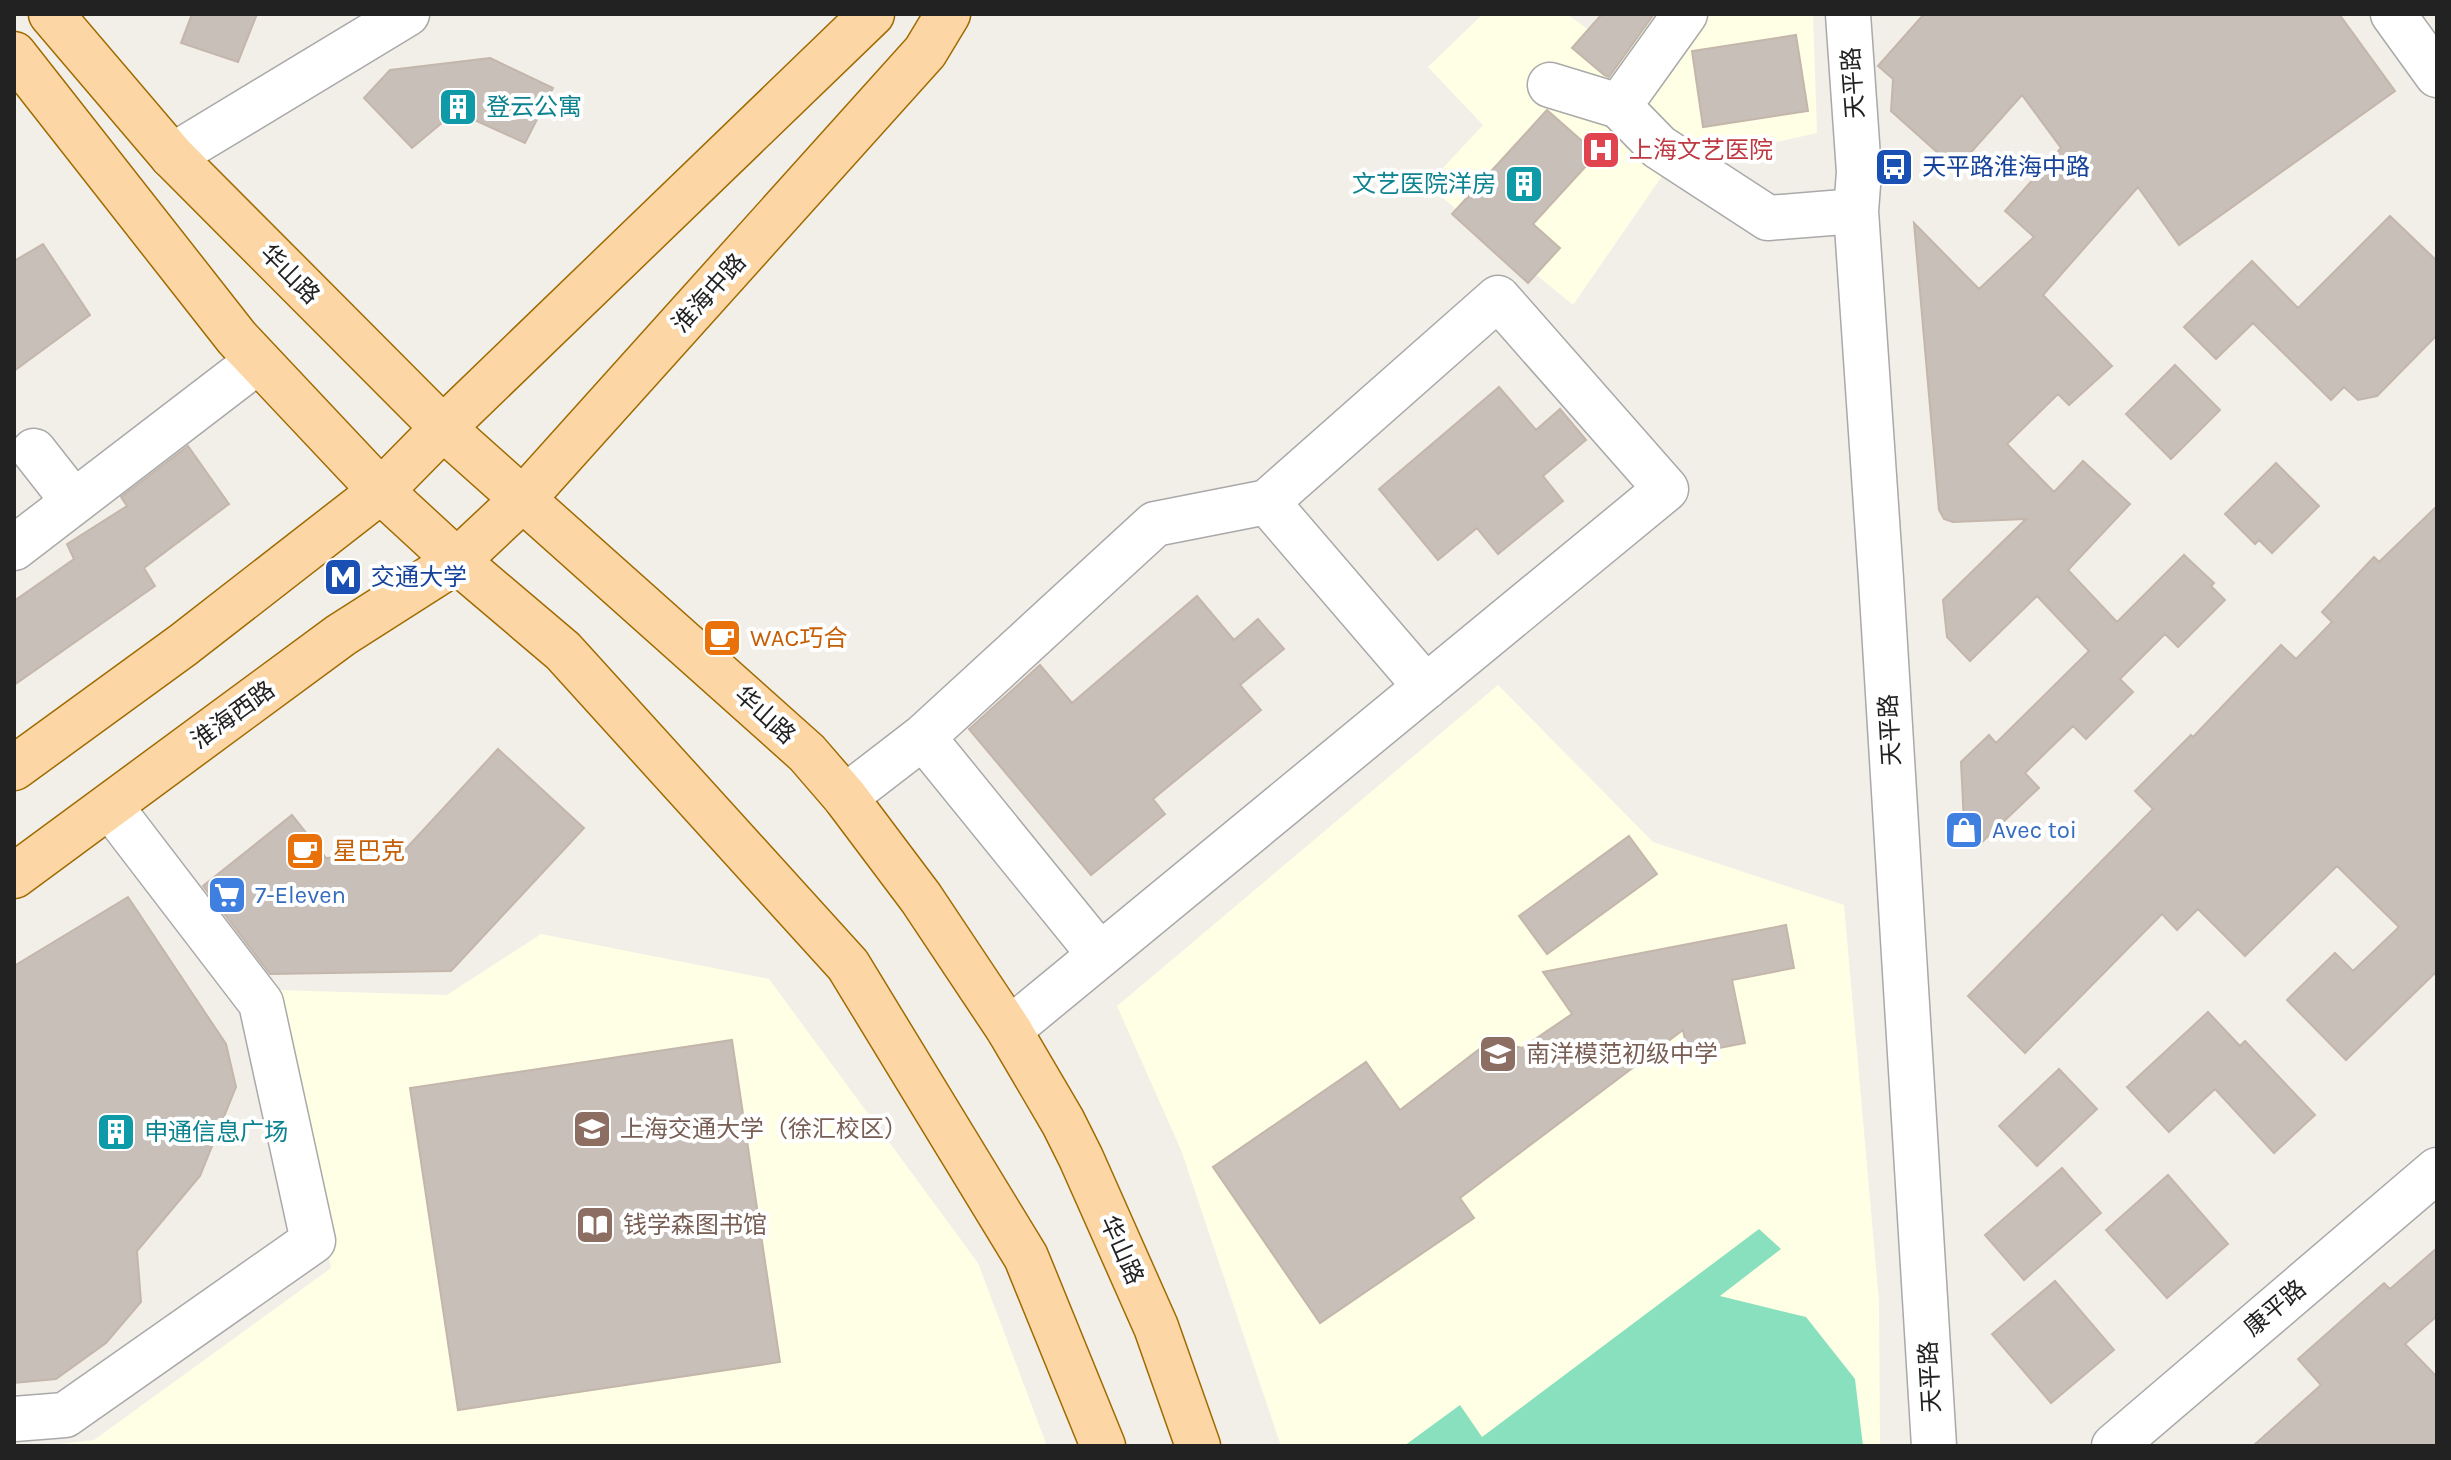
<svg xmlns="http://www.w3.org/2000/svg" width="2451" height="1460" font-family="Karla,'Noto Sans SC',sans-serif">
  <style>
    .education { fill: #ffffe5 }
    .pitch { fill: #88e0be }
    .building { fill: #c7bfb8; stroke: #c4b6ab; stroke-width: 2 }
    .lines { fill: none; stroke-linecap: round; stroke-linejoin: round }
    .minor-casing { stroke: #a9a9a9; stroke-width: 47 }
    .major-casing { stroke: #a06b00; stroke-width: 47 }
    .minor { stroke: #fff; stroke-width: 44 }
    .major { stroke: #fcd6a4; stroke-width: 44 }
    .labels { text-anchor: middle; dominant-baseline: central; stroke-width: 8; stroke-linejoin: round; paint-order: stroke }
    .street-label { font-size: 24px; fill: #222; stroke: #fff }
    .culture-label { font-size: 24px; fill: #0d838f; stroke: #fff; text-anchor: start }
    .health-label { font-size: 24px; fill: #be3a42; stroke: #fff; text-anchor: start }
    .transit-label { font-size: 24px; fill: #164399; stroke: #fff; text-anchor: start }
    .food-label { font-size: 24px; fill: #c56008; stroke: #fff; text-anchor: start }
    .shop-label { font-size: 24px; fill: #366cbe; stroke: #fff; text-anchor: start }
    .education-label { font-size: 24px; fill: #785e54; stroke: #fff; text-anchor: start }
  </style>
  <rect width="100%" height="100%" fill="#f2efe9"/>
  <path class="education" d="M 1483,14 L 1567,14 L 1593,33 L 1601,14 L 1813,14 L 1817,133 L 1669,166 L 1573,305 L 1427,185 L 1483,125 L 1428,67 Z
    M 1498,685 L 1653,842 L 1844,905 L 1879,1301 L 1880,1446 L 1281,1446 L 1181,1150 L 1117,1006 Z
    M 541,934 L 769,979 L 978,1263 L 1047,1446 L 42,1446 L 94,1440 L 331,1268 L 277,990 L 447,995 Z"/>
  <path class="pitch" d="M 1759,1229 L 1781,1249 L 1720,1296 L 1806,1317 L 1855,1379 L 1863,1446 L 1404,1446 L 1460,1405 L 1482,1437 Z"/>
  <path class="building" d="M 192,14 L 257,14 L 238,62 L 181,43 Z
    M 1602,14 L 1654,14 L 1609,77 L 1604,75 L 1572,48 Z
    M 1924,14 L 2339,14 L 2395,91 L 2179,245 L 2138,187 L 2043,295 L 2112,366 L 2069,405 L 2058,394 L 2007,444 L 2054,492 L 2083,461 L 2130,504 L 2068,570 L 2117,622 L 2184,555 L 2214,583 L 2211,586 L 2225,600 L 2178,647 L 2165,634 L 2120,679 L 2133,692 L 2086,739 L 2073,726 L 2025,773 L 2039,788 L 1982,842 L 1964,823 L 1961,762 L 1989,735 L 1996,743 L 2089,651 L 2037,596 L 1970,661 L 1947,637 L 1943,600 L 2026,519 L 1953,522 L 1944,519 L 1939,510 L 1914,223 L 1979,289 L 2034,237 L 2005,211 L 2061,148 L 2022,95 L 1956,169 L 1891,111 L 1893,79 L 1878,66 Z
    M 1796,35 L 1808,111 L 1703,127 L 1692,51 Z
    M 490,58 L 553,88 L 525,143 L 468,117 L 449,117 L 412,148 L 364,98 L 390,70 Z
    M 1547,110 L 1597,154 L 1533,224 L 1560,248 L 1528,283 L 1452,214 Z
    M 2390,216 L 2437,261 L 2437,335 L 2377,396 L 2358,400 L 2344,387 L 2331,400 L 2253,323 L 2216,359 L 2184,327 L 2252,261 L 2298,308 Z
    M 43,244 L 90,315 L 14,371 L 14,261 Z
    M 2175,365 L 2220,410 L 2171,459 L 2126,414 Z
    M 1499,387 L 1536,430 L 1560,409 L 1586,440 L 1543,476 L 1563,501 L 1498,554 L 1477,528 L 1438,560 L 1379,489 Z
    M 188,446 L 229,504 L 144,568 L 155,586 L 14,685 L 14,601 L 74,559 L 67,544 L 127,506 L 121,497 Z
    M 2276,463 L 2319,506 L 2272,553 L 2259,540 L 2255,544 L 2225,514 Z
    M 2437,506 L 2437,971 L 2346,1060 L 2287,1000 L 2335,953 L 2353,971 L 2399,927 L 2337,866 L 2245,956 L 2198,909 L 2177,930 L 2162,914 L 2025,1053 L 1968,996 L 2153,809 L 2135,791 L 2191,735 L 2193,737 L 2281,645 L 2296,659 L 2332,622 L 2322,612 L 2374,557 L 2379,562 Z
    M 1197,596 L 1234,640 L 1258,619 L 1284,649 L 1240,685 L 1261,710 L 1153,799 L 1165,814 L 1091,875 L 969,729 L 1040,665 L 1072,703 Z
    M 498,749 L 584,828 L 451,971 L 270,974 L 203,886 L 292,815 L 326,858 L 402,853 Z
    M 1629,836 L 1657,874 L 1547,954 L 1519,916 Z
    M 128,897 L 226,1044 L 236,1087 L 200,1176 L 137,1251 L 141,1302 L 106,1343 L 56,1379 L 14,1383 L 14,966 Z
    M 1786,925 L 1794,968 L 1732,980 L 1745,1043 L 1688,1054 L 1683,1030 L 1460,1198 L 1474,1218 L 1320,1323 L 1213,1167 L 1366,1062 L 1400,1110 L 1491,1040 L 1522,1048 L 1572,1014 L 1543,972 Z
    M 2208,1012 L 2240,1046 L 2245,1041 L 2315,1115 L 2274,1153 L 2215,1089 L 2169,1132 L 2127,1087 Z
    M 732,1040 L 780,1362 L 458,1410 L 410,1088 Z
    M 2059,1069 L 2097,1109 L 2037,1166 L 1999,1126 Z
    M 2062,1168 L 2101,1213 L 2024,1280 L 1985,1235 Z
    M 2168,1175 L 2228,1244 L 2167,1298 L 2106,1230 Z
    M 2437,1248 L 2437,1316 L 2405,1344 L 2437,1377 L 2437,1446 L 2253,1446 L 2321,1385 L 2298,1359 L 2384,1283 L 2390,1289 Z
    M 2055,1281 L 2114,1350 L 2051,1403 L 1992,1334 Z"/>
  <g class="lines">
    <defs>
      <path id="minor" d="M 1685,14 L 1619,106 L 1659,147 L 1768,218 L 1856,211
        M 1848,14 L 1859,172 L 1856,211 L 1881,579 L 1934,1446
        M 2393,14 L 2437,75
        M 1550,85 L 1619,106
        M 172,156 L 407,14
        M 34,451 L 74,502
        M 1267,502 L 1426,687
        M 14,548 L 258,361
        M 923,737 L 1100,955
        M 845,797 L 923,737 L 1155,524 L 1267,502 L 1498,298 L 1666,489 L 1009,1030
        M 14,1419 L 65,1415 L 313,1241 L 261,1003 L 110,806
        M 2114,1446 L 2437,1170"/>
      <path id="major" d="M 51,14 L 172,156 L 443,428 L 807,753 L 845,797 L 921,898 L 1009,1030 L 1063,1122 L 1081,1158 L 1156,1327 L 1198,1446
        M 14,54 L 237,338 L 381,491 L 457,561 L 563,651 L 848,965 L 1026,1257 L 1103,1446
        M 14,768 L 183,645 L 381,491 L 443,428 L 872,14
        M 14,876 L 341,635 L 457,561 L 523,499 L 925,52 L 948,14"/>
    </defs>
    <use href="#minor" class="minor-casing"/>
    <use href="#major" class="major-casing"/>
    <use href="#minor" class="minor"/>
    <use href="#major" class="major"/>
  </g>
  <defs>
    <symbol id="building-square" viewBox="-11 -11 22 22"><rect x="-9" y="-9" width="18" height="18" rx="4" fill="#0f9aa8" stroke="#fff"/><path d="M-4-6H4V6H1V3H-1V6H-4ZM-2.5-4.3h1.7v1.8h-1.7ZM.8-4.3h1.7v1.8H.8ZM-2.5-1h1.7V.8h-1.7ZM.8-1h1.7V.8H.8Z" fill="#fff"/></symbol>
    <symbol id="hospital-square" viewBox="-11 -11 22 22"><rect x="-9" y="-9" width="18" height="18" rx="4" fill="#e0444e" stroke="#fff"/><path d="M-5-5h3v3.5h4V-5h3V5h-3V1.5h-4V5h-3Z" fill="#fff"/></symbol>
    <symbol id="bus-square" viewBox="-11 -11 22 22"><rect x="-9" y="-9" width="18" height="18" rx="4" fill="#1a4fb4" stroke="#fff"/><path d="M-5-6H5V4H4V6H2V4H-2V6H-4V4H-5ZM-3.5-4V0h7V-4ZM-3.5 1.2v1.5H-2V1.2ZM2 1.2v1.5H3.5V1.2Z" fill="#fff"/></symbol>
    <symbol id="metro-square" viewBox="-11 -11 22 22"><rect x="-9" y="-9" width="18" height="18" rx="4" fill="#1a4fb4" stroke="#fff"/><path d="M-5.5 5V-5H-3L0 0L3-5H5.5V5H3V-.5L0 4L-3-.5V5Z" fill="#fff"/></symbol>
    <symbol id="cafe-square" viewBox="-11 -11 22 22"><rect x="-9" y="-9" width="18" height="18" rx="4" fill="#e8710a" stroke="#fff"/><path d="M-5.5-4.5H6V0H3Q3 3.5 0 3.5H-2.5Q-5.5 3.5-5.5 0ZM3-3.2v2h1.7v-2ZM-6 4.5H4V6H-6Z" fill="#fff"/></symbol>
    <symbol id="shop-square" viewBox="-11 -11 22 22"><rect x="-9" y="-9" width="18" height="18" rx="4" fill="#3f7fe0" stroke="#fff"/><path d="M-5-2.5h2.3a2.7 3.5 0 0 1 5.4 0H5L5.5 6h-11ZM-1.5-2.5h3a1.5 2.3 0 0 0-3 0Z" fill="#fff"/></symbol>
    <symbol id="supermarket-square" viewBox="-11 -11 22 22"><rect x="-9" y="-9" width="18" height="18" rx="4" fill="#3f7fe0" stroke="#fff"/><path d="M-6-5.5h2.5l.6 2H6L4.5 2H-2.5L-4.4-4H-6ZM-1.5 3.2a1.3 1.3 0 1 0 .1 0ZM3 3.2a1.3 1.3 0 1 0 .1 0Z" fill="#fff"/></symbol>
    <symbol id="school-square" viewBox="-11 -11 22 22"><rect x="-9" y="-9" width="18" height="18" rx="4" fill="#8d6e63" stroke="#fff"/><path d="M0-5L7-2L0 1L-7-2ZM-4 1L0 2.5L4 1V4Q0 6-4 4Z" fill="#fff"/></symbol>
    <symbol id="university-square" viewBox="-11 -11 22 22"><rect x="-9" y="-9" width="18" height="18" rx="4" fill="#8d6e63" stroke="#fff"/><path d="M0-5L7-2L0 1L-7-2ZM-4 1L0 2.5L4 1V4Q0 6-4 4Z" fill="#fff"/></symbol>
    <symbol id="library-square" viewBox="-11 -11 22 22"><rect x="-9" y="-9" width="18" height="18" rx="4" fill="#8d6e63" stroke="#fff"/><path d="M-6-4Q-3-5.5-.7-3.5V5Q-3 3-6 4ZM6-4Q3-5.5 .7-3.5V5Q3 3 6 4Z" fill="#fff"/></symbol>
  </defs>
  <g fill-rule="evenodd">
    <use href="#building-square" x="436" y="85" width="44" height="44"/>
    <use href="#hospital-square" x="1579" y="128" width="44" height="44"/>
    <use href="#bus-square" x="1872" y="145" width="44" height="44"/>
    <use href="#building-square" x="1502" y="162" width="44" height="44"/>
    <use href="#metro-square" x="321" y="555" width="44" height="44"/>
    <use href="#cafe-square" x="700" y="616" width="44" height="44"/>
    <use href="#shop-square" x="1942" y="808" width="44" height="44"/>
    <use href="#cafe-square" x="283" y="829" width="44" height="44"/>
    <use href="#supermarket-square" x="205" y="873" width="44" height="44"/>
    <use href="#school-square" x="1476" y="1032" width="44" height="44"/>
    <use href="#university-square" x="570" y="1107" width="44" height="44"/>
    <use href="#building-square" x="94" y="1110" width="44" height="44"/>
    <use href="#library-square" x="573" y="1203" width="44" height="44"/>
  </g>
  <g class="labels">
    <g class="street-label">
      <text transform="translate(1853 83) rotate(-94)">天平路</text>
      <text transform="translate(290 274) rotate(45)">华山路</text>
      <text transform="translate(709 293) rotate(-48)">淮海中路</text>
      <text transform="translate(233 715) rotate(-36)">淮海西路</text>
      <text transform="translate(765 715) rotate(42)">华山路</text>
      <text transform="translate(1890 730) rotate(-93)">天平路</text>
      <text transform="translate(1122 1250) rotate(66)">华山路</text>
      <text transform="translate(2275 1308) rotate(-40)">康平路</text>
      <text transform="translate(1930 1377) rotate(-93)">天平路</text>
    </g>
    <g class="culture-label">
      <text x="486" y="107">登云公寓</text>
      <text x="1496" y="184" text-anchor="end">文艺医院洋房</text>
      <text x="144" y="1132">申通信息广场</text>
    </g>
    <g class="health-label">
      <text x="1629" y="150">上海文艺医院</text>
    </g>
    <g class="transit-label">
      <text x="1922" y="167">天平路淮海中路</text>
      <text x="371" y="577">交通大学</text>
    </g>
    <g class="food-label">
      <text x="750" y="638">WAC巧合</text>
      <text x="333" y="851">星巴克</text>
    </g>
    <g class="shop-label">
      <text x="1992" y="830">Avec toi</text>
      <text x="255" y="895">7-Eleven</text>
    </g>
    <g class="education-label">
      <text x="1526" y="1054">南洋模范初级中学</text>
      <text x="620" y="1129">上海交通大学（徐汇校区）</text>
      <text x="623" y="1225">钱学森图书馆</text>
    </g>
  </g>
  <rect width="2451" height="1460" fill="none" stroke="#222222" stroke-width="32"/>
</svg>
